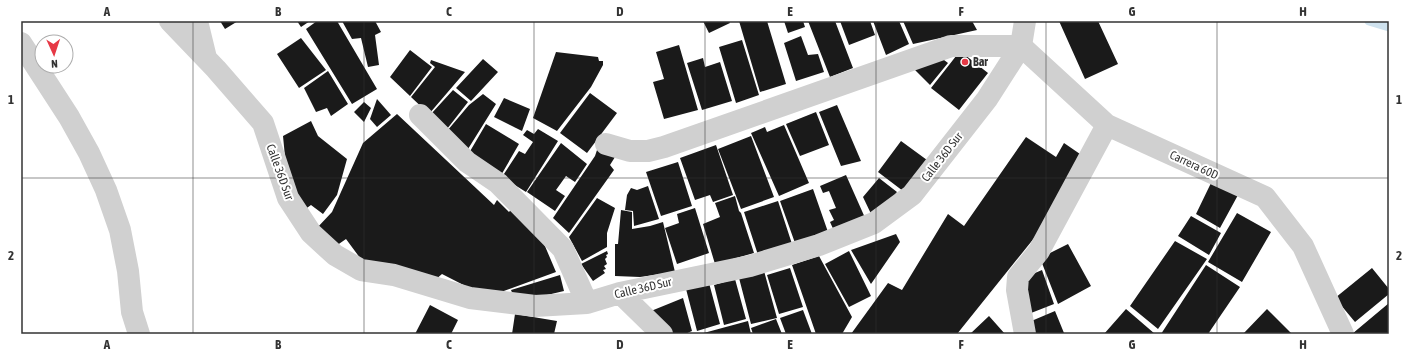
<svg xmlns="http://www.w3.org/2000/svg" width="1410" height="355" font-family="'Asap Condensed',sans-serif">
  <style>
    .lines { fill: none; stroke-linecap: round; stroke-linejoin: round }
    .stream { stroke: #cfe2ee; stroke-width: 9 }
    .building { fill: #1a1a1a }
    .minor { stroke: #d0d0d0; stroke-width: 22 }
    .grid { fill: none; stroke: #333; stroke-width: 1; stroke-opacity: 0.55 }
    .poi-dot { fill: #e63946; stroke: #fff; stroke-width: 1.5 }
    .labels { text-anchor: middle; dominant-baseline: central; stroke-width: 4; stroke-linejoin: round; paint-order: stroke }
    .poi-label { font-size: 12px; font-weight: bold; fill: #333; stroke: #fff; text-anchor: start }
    .street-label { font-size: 12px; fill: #333; stroke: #fff }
    .neatline { fill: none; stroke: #333; stroke-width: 1.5 }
    .grid-label { font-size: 13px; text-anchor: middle; font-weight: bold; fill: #333 }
  </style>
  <rect width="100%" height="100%" fill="#fff"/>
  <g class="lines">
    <path class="stream" d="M 1369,21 L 1389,27"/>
  </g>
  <path class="building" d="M 220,21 L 238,21 L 225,29 Z
    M 297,21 L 310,21 L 301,27 Z
    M 317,21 L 337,21 L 377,89 L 352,104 L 306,29 Z
    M 342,21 L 375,21 L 381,32 L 375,35 L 379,65 L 368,67 L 361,38 L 352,39 Z
    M 703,21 L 729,21 L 730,23 L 709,33 Z
    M 739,21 L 767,21 L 786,84 L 760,92 Z
    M 784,21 L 803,21 L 805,27 L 788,33 Z
    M 808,21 L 835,21 L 853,68 L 830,77 Z
    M 840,21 L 870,21 L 875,35 L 849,45 Z
    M 873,21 L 899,21 L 909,44 L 886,55 Z
    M 903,21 L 972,21 L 977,30 L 913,44 Z
    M 1059,21 L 1098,21 L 1118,64 L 1085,79 Z
    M 801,36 L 808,55 L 818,54 L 824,72 L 796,81 L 784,43 Z
    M 301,38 L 326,70 L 299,88 L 277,54 Z
    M 742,40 L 759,95 L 736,103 L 719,47 Z
    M 679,45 L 698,110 L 664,119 L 653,82 L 664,79 L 656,52 Z
    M 410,50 L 432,67 L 410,96 L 390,77 Z
    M 960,51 L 988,73 L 959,110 L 931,88 Z
    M 556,52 L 598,57 L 599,61 L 603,61 L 603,65 L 591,87 L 557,131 L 533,118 Z
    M 940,57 L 948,63 L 930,85 L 914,69 Z
    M 703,58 L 705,67 L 720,62 L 732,101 L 702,110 L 687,63 Z
    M 483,59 L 498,72 L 471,101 L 456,88 Z
    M 431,60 L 465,72 L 429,114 L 411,97 L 435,67 L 430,63 Z
    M 328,71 L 348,104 L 331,116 L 327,108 L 316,112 L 304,88 Z
    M 453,90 L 468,102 L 447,129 L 431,114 Z
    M 590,93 L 617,113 L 587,153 L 560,133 Z
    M 483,94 L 496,104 L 468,149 L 447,131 L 469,105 Z
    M 504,98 L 530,109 L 522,131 L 494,117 Z
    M 377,99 L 391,115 L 377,127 L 370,119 Z
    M 364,102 L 371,108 L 364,122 L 354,112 Z
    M 837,105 L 861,161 L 841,166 L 819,112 Z
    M 816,112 L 829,145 L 800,156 L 786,124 Z
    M 397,114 L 494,205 L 497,200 L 509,212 L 513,207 L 539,232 L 556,272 L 487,297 L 442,274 L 435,280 L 363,262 L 346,239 L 333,248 L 316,229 L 332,212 L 363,143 Z
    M 311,121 L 318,136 L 347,159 L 337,195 L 323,214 L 311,205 L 304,210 L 286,167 L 283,136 Z
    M 486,124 L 519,144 L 500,177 L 469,153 Z
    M 784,125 L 809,183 L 779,196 L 751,133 L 765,127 L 767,132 Z
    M 538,129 L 558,141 L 526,192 L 502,177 L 519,151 L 525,154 L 533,142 L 523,135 L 527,130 L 534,134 Z
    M 751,136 L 774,197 L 741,209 L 718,149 Z
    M 1026,137 L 1056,157 L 1064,143 L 1080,154 L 1039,232 L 957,334 L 851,334 L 888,283 L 902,290 L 948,214 L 964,226 Z
    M 901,141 L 927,160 L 903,191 L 878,172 Z
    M 561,143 L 587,164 L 575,182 L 566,176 L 556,190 L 565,196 L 555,211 L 527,192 Z
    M 716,145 L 733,195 L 713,202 L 710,195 L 695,200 L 680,158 Z
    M 598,147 L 615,157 L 610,165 L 614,170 L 569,233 L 553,218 L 595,156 Z
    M 678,162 L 692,206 L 661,216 L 646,172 Z
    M 846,175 L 866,220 L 835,233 L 830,222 L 834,220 L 829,210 L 836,208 L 829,191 L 823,193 L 820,186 Z
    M 879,178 L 897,192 L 878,216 L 873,218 L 863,197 Z
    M 1211,183 L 1238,195 L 1220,228 L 1196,214 Z
    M 648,186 L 659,219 L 634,226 L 633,211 L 625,210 L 627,195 L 631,188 L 637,190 Z
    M 813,189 L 828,232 L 795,243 L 780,201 Z
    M 735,196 L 739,211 L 741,213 L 754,253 L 715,264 L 703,224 L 720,217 L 715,203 Z
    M 597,198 L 615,208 L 607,233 L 607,247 L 582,261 L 569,237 Z
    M 778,201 L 792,244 L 758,255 L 744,212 Z
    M 695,208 L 709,253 L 677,264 L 665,228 L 679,223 L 677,214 Z
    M 621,210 L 632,212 L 632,229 L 650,226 L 663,222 L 675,272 L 640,277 L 615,276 L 615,244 L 618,244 Z
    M 1237,213 L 1271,232 L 1242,282 L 1208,262 Z
    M 1191,216 L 1221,233 L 1209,255 L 1178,236 Z
    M 896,234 L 900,242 L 871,284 L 851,250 Z
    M 1175,241 L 1207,259 L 1158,329 L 1130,306 Z
    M 1068,244 L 1091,286 L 1058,304 L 1040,258 Z
    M 607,251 L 608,254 L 606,255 L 607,257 L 605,259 L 607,264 L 604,266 L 606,269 L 603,270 L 605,273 L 593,281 L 581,264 Z
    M 849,251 L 871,296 L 849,307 L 825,264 Z
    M 819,256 L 852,317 L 842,334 L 816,334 L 792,265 Z
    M 1206,265 L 1240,287 L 1208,334 L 1161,334 Z
    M 790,268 L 803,307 L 779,314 L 767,275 Z
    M 1372,268 L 1389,289 L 1389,294 L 1355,322 L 1335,298 Z
    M 1042,270 L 1054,304 L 1026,315 L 1028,276 Z
    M 764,271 L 777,318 L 751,324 L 739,278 Z
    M 560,275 L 564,291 L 547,295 L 513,295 L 511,290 Z
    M 735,279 L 746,319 L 724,325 L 714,285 Z
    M 709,283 L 720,324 L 697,331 L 686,289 Z
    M 683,298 L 692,331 L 685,334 L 673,334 L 651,311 Z
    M 1389,303 L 1389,334 L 1352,334 Z
    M 430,305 L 458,320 L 451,334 L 415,334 Z
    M 1126,309 L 1155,334 L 1104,334 Z
    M 1267,309 L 1292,334 L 1243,334 Z
    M 803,310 L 812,334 L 786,334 L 780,318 Z
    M 1055,311 L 1064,333 L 1034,334 L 1029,322 Z
    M 515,314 L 557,321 L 554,334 L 512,334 Z
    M 989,316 L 1005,334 L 970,334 Z
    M 776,319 L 782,334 L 753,334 L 751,328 Z
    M 748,321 L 751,334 L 700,334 Z"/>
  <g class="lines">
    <path class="minor" d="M 170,21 L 216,69 L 263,123 L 288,198 L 311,233 L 335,255 L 361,270 L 394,275 L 470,298 L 535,306 L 587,303 L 620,293 L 750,266 L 819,245 L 874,223 L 912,195 L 987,99 L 1021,46 L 1025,21
      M 197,21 L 206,58
      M 21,43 L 69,117 L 89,153 L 106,190 L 120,230 L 128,271 L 132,312 L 139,334
      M 1021,46 L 1107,125 L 1265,197 L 1303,246 L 1343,334
      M 420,115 L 467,162 L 498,183 L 563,249 L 587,303
      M 606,144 L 630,151 L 648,151 L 664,147 L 951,46 L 1021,46
      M 620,293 L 662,334
      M 1025,334 L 1017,290 L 1018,277 L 1039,251 L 1107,125"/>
  </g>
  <path class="grid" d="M 193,21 L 193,334M 364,21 L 364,334M 534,21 L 534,334M 705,21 L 705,334M 876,21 L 876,334M 1046,21 L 1046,334M 1217,21 L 1217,334M 21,178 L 1389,178"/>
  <circle class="poi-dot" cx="965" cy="62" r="4"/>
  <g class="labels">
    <g class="poi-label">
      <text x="973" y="62">Bar</text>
    </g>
    <g class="street-label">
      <text transform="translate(942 157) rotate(-52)">Calle 36D Sur</text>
      <text transform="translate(1194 165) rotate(25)">Carrera 60D</text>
      <text transform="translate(280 172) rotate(70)">Calle 36D Sur</text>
      <text transform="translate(643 288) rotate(-13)">Calle 36D Sur</text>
    </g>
  </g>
  <rect width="1410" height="355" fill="none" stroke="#ffffff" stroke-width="44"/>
  <g transform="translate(54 54) rotate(177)"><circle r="19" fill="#ffffff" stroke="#adadad"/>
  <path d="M0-3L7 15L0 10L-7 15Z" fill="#e63946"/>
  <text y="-6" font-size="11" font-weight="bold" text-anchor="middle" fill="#333333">N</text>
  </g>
  <rect x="22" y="22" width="1366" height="311" class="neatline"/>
  <g class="grid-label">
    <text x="107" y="16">A</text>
    <text x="278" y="16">B</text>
    <text x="449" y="16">C</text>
    <text x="620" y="16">D</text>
    <text x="790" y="16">E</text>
    <text x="961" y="16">F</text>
    <text x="1132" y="16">G</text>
    <text x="1303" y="16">H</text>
    <text x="11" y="104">1</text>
    <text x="1399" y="104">1</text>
    <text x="11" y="260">2</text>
    <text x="1399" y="260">2</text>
    <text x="107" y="349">A</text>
    <text x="278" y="349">B</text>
    <text x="449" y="349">C</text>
    <text x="620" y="349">D</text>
    <text x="790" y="349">E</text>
    <text x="961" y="349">F</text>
    <text x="1132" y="349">G</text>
    <text x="1303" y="349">H</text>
  </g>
</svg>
